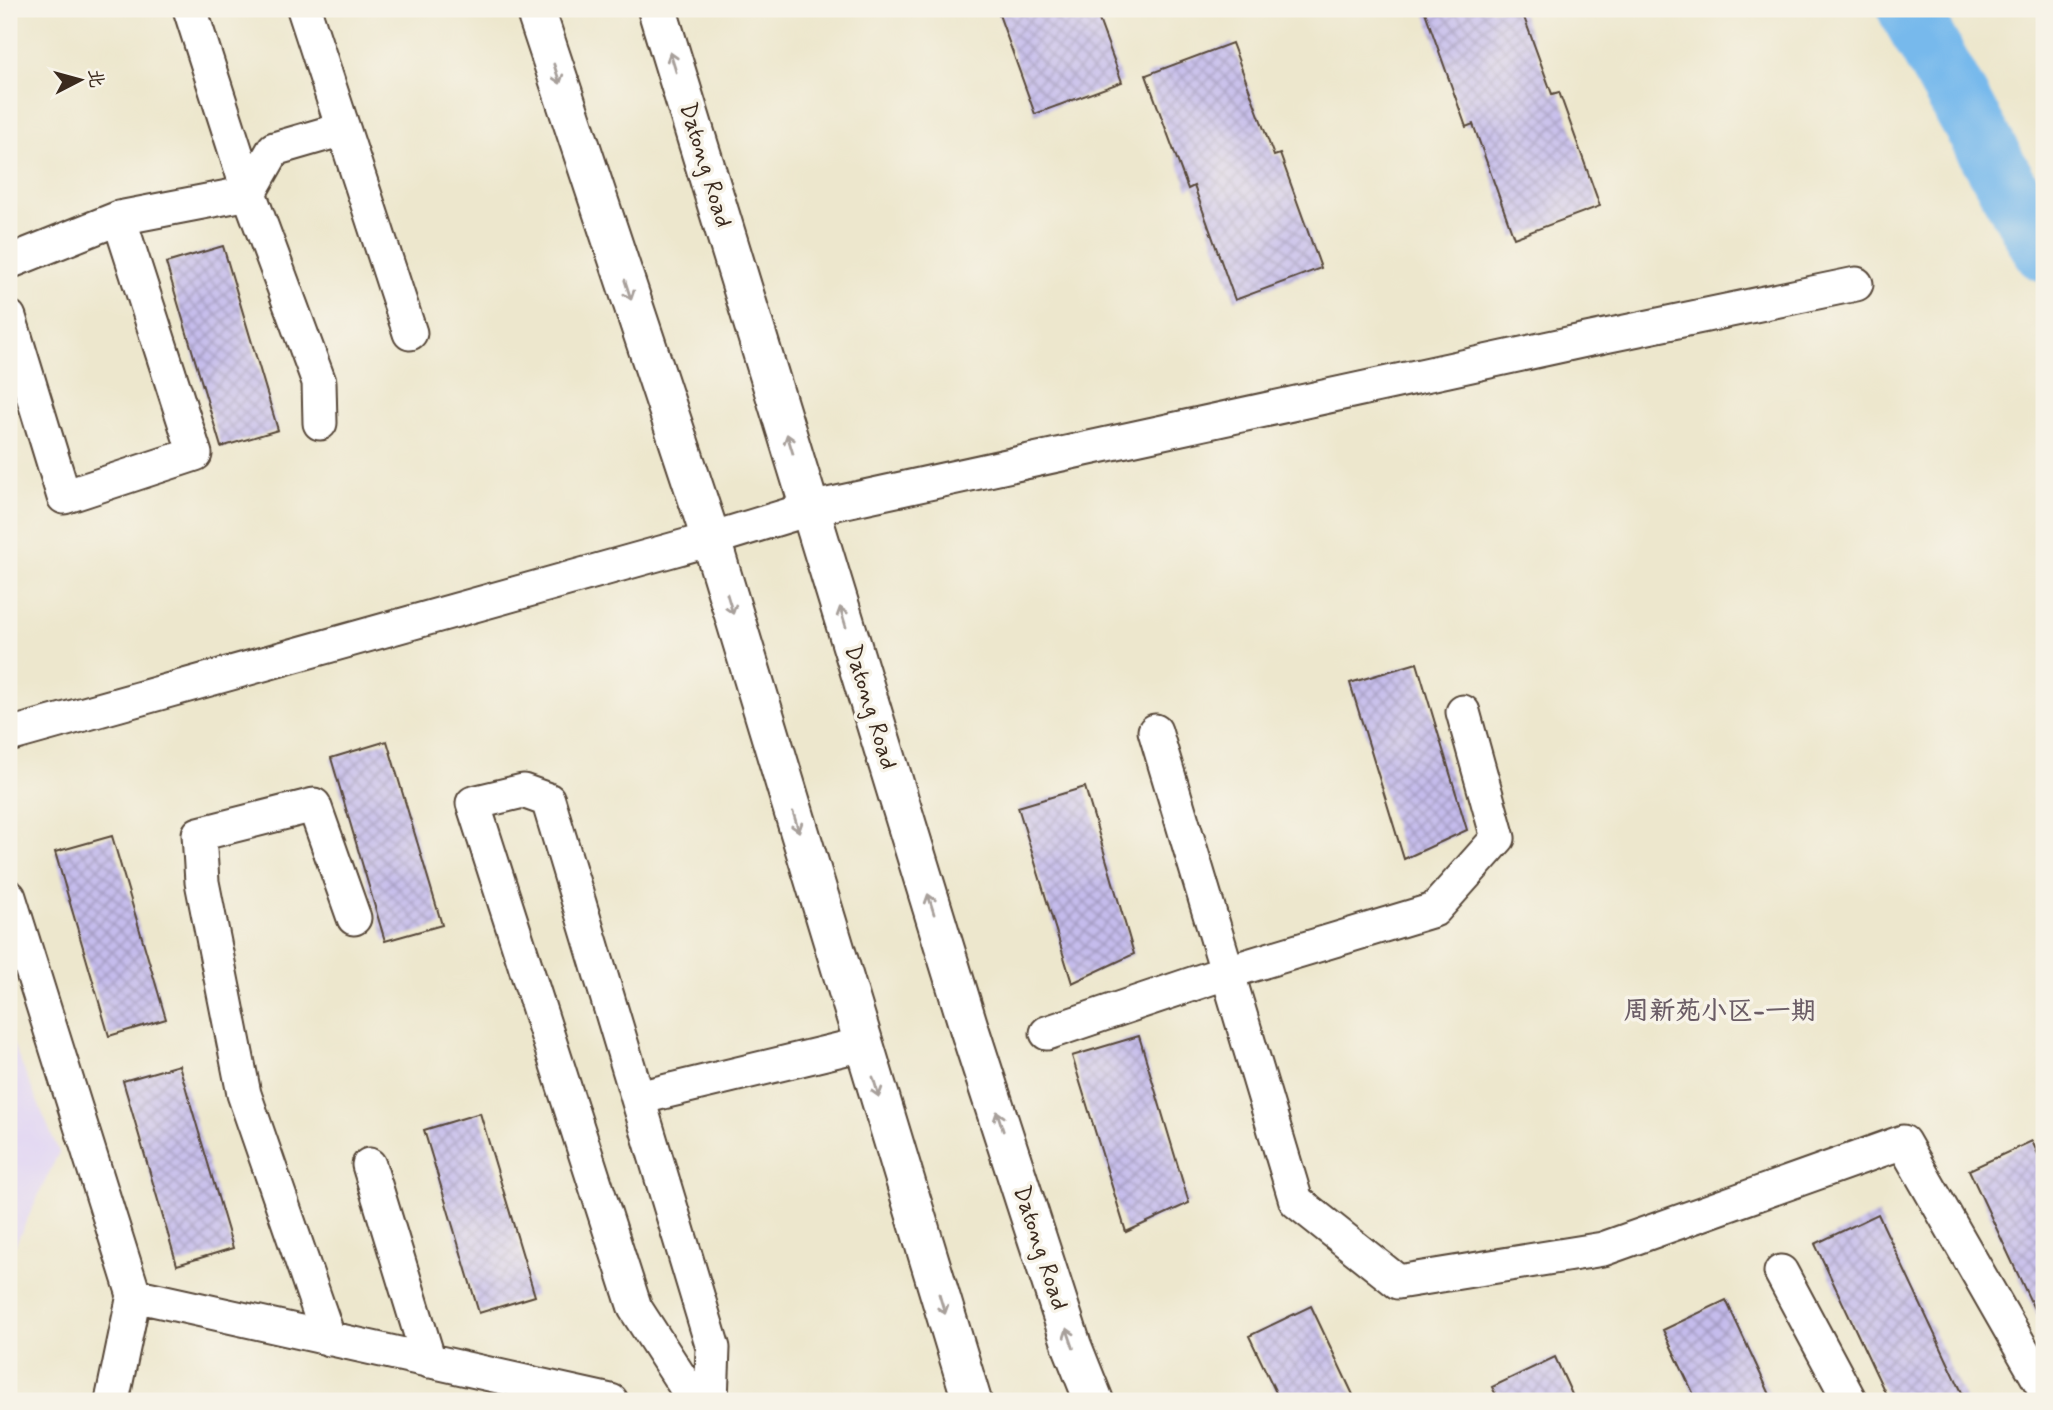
<svg xmlns="http://www.w3.org/2000/svg" width="2053" height="1410" font-family="Mynerve,'LXGW WenKai TC',sans-serif">
  <style>
    .built { fill: #e0d4f4 }
    .lines { fill: none; stroke-linecap: round; stroke-linejoin: round }
    .river { stroke: #77b9ec; stroke-width: 61 }
    .building { fill: url(#building-cross-hatch) }
    .street-casing { stroke: #564638; stroke-width: 37 }
    .secondary-casing { stroke: #564638; stroke-width: 42 }
    .street { stroke: #fff; stroke-width: 33 }
    .secondary { stroke: #fff; stroke-width: 38 }
    .oneway { stroke: #a79f9a }
    .labels { text-anchor: middle; dominant-baseline: central; stroke-width: 7; stroke-linejoin: round; paint-order: stroke }
    .street-label { font-size: 24px; fill: #3b2a1e; stroke: #f7f3e8 }
    .neighbourhood-label { font-size: 26px; font-weight: bold; fill: #6b5d66; stroke: #f7f3e8 }
  </style>
  <defs>
    <pattern id="building-cross-hatch" width="8" height="8" patternUnits="userSpaceOnUse" patternTransform="scale(1.75)"><rect width="8" height="8" fill="#c5bcec"/><path d="M0 0l8 8M0 8l8-8" fill="none" stroke="#a199bf"/></pattern>
  </defs>
  <rect width="100%" height="100%" fill="#f7f3e8"/>
  <filter id="ink" filterUnits="userSpaceOnUse"><feTurbulence type="fractalNoise" baseFrequency=".0143" numOctaves="2"/><feDisplacementMap in="SourceGraphic" scale="14" xChannelSelector="R" yChannelSelector="G"/><feConvolveMatrix kernelMatrix="1 2 1 2 8 2 1 2 1" color-interpolation-filters="sRGB"/></filter>
  <filter id="wash" filterUnits="userSpaceOnUse"><feTurbulence type="fractalNoise" baseFrequency=".00686" numOctaves="4" result="noise"/><feDisplacementMap in="SourceGraphic" scale="28" xChannelSelector="R" yChannelSelector="G"/><feGaussianBlur stdDeviation="1.57" result="paint"/><feColorMatrix in="noise" values="0 0 0 0 0 0 0 0 0 0 0 0 0 0 0 0 0 1.4 0 .05"/><feComposite in="paint" operator="in"/></filter>
  <g filter="url(#wash)">
    <rect width="100%" height="100%" fill="#ede7cd"/>
    <path class="built" d="M 9,1035 L 59,1152 L 9,1258 Z"/>
    <g class="lines">
      <path class="river" d="M 1908,9 L 2044,251"/>
    </g>
    <g id="blocks">
      <path class="building" d="M 997,9 L 1095,9 L 1122,82 L 1035,114 Z
        M 1434,9 L 1521,9 L 1552,94 L 1559,92 L 1600,206 L 1514,238 L 1473,124 L 1466,127 L 1425,12 Z
        M 1232,43 L 1274,156 L 1280,154 L 1321,268 L 1235,300 L 1194,186 L 1188,189 L 1146,75 Z
        M 223,246 L 278,430 L 221,447 L 166,263 Z
        M 1417,663 L 1467,830 L 1404,859 L 1350,683 Z
        M 387,741 L 442,925 L 385,941 L 331,758 Z
        M 1085,787 L 1134,954 L 1072,983 L 1018,807 Z
        M 112,836 L 166,1019 L 109,1036 L 55,852 Z
        M 1139,1036 L 1189,1203 L 1126,1232 L 1072,1056 Z
        M 179,1065 L 233,1248 L 177,1265 L 123,1081 Z
        M 480,1113 L 535,1296 L 479,1313 L 424,1130 Z
        M 2032,1141 L 2044,1167 L 2044,1330 L 1969,1170 Z
        M 1878,1214 L 1966,1401 L 1889,1401 L 1815,1244 Z
        M 1726,1300 L 1773,1401 L 1697,1401 L 1663,1330 Z
        M 1311,1306 L 1356,1401 L 1280,1401 L 1249,1336 Z
        M 1555,1357 L 1575,1401 L 1499,1401 L 1492,1387 Z"/>
    </g>
  </g>
  <g filter="url(#ink)">
    <use href="#blocks" fill-opacity="0" stroke="#564638" stroke-width="2"/>
    <g class="lines">
      <defs>
        <path id="street" d="M 190,9 L 249,193 L 319,382 L 320,423
          M 304,9 L 410,333
          M 9,262 L 119,218 L 249,193 L 274,149 L 343,129
          M 9,317 L 64,497 L 195,454 L 119,218
          M 1155,731 L 1296,1201 L 1398,1282 L 1603,1249 L 1903,1142 L 2044,1388
          M 9,735 L 711,539 L 809,509 L 1586,340 L 1856,284
          M 9,897 L 134,1295 L 112,1401
          M 1047,1033 L 1228,972 L 1434,910 L 1498,838 L 1463,712
          M 638,1098 L 863,1044
          M 369,1165 L 429,1361
          M 1781,1272 L 1850,1401
          M 134,1295 L 611,1401
          M 329,1339 L 244,1094 L 202,882 L 199,834 L 314,805 L 354,918
          M 695,1401 L 635,1308 L 473,803 L 523,791 L 548,800 L 713,1348 L 711,1401"/>
        <path id="secondary" d="M 535,9 L 711,539 L 972,1401
          M 657,9 L 969,1028 L 1072,1346 L 1094,1401"/>
      </defs>
      <use href="#street" class="street-casing"/>
      <use href="#secondary" class="secondary-casing"/>
      <use href="#street" class="street"/>
      <use href="#secondary" class="secondary"/>
    </g>
    <defs><path id="oneway-shaft" d="M-6 0H5M1.5-3L5.5 0L1.5 3" fill="none" stroke-width="1.6" stroke-linecap="round" stroke-linejoin="round" transform="scale(1.75)"/></defs>
    <g class="oneway">
      <use href="#oneway-shaft" transform="translate(673 62) rotate(-107)"/>
      <use href="#oneway-shaft" transform="translate(557 74) rotate(72)"/>
      <use href="#oneway-shaft" transform="translate(628 290) rotate(72)"/>
      <use href="#oneway-shaft" transform="translate(790 444) rotate(-107)"/>
      <use href="#oneway-shaft" transform="translate(730 604) rotate(73)"/>
      <use href="#oneway-shaft" transform="translate(843 617) rotate(-107)"/>
      <use href="#oneway-shaft" transform="translate(796 822) rotate(73)"/>
      <use href="#oneway-shaft" transform="translate(931 904) rotate(-107)"/>
      <use href="#oneway-shaft" transform="translate(876 1087) rotate(73)"/>
      <use href="#oneway-shaft" transform="translate(1000 1121) rotate(-108)"/>
      <use href="#oneway-shaft" transform="translate(942 1304) rotate(73)"/>
      <use href="#oneway-shaft" transform="translate(1070 1338) rotate(-109)"/>
    </g>
  </g>
  <g class="labels">
    <g class="street-label">
      <text transform="translate(705 165) rotate(73)">Datong Road</text>
      <text transform="translate(870 707) rotate(73)">Datong Road</text>
      <text transform="translate(1040 1248) rotate(72)">Datong Road</text>
    </g>
    <g class="neighbourhood-label">
      <text x="1720" y="1012">周新苑小区-一期</text>
    </g>
  </g>
  <rect width="2053" height="1410" fill="none" stroke="#f7f3e8" stroke-width="35"/>
  <g transform="translate(80 80) rotate(84)" stroke="#f7f3e8" stroke-width="5" paint-order="stroke">
  <path d="M0-5L12 26L0 18L-12 26Z" fill="#3b2a1e"/>
  <text y="-10" font-size="19" font-weight="bold" text-anchor="middle" fill="#3b2a1e">北</text>
  </g>
</svg>
